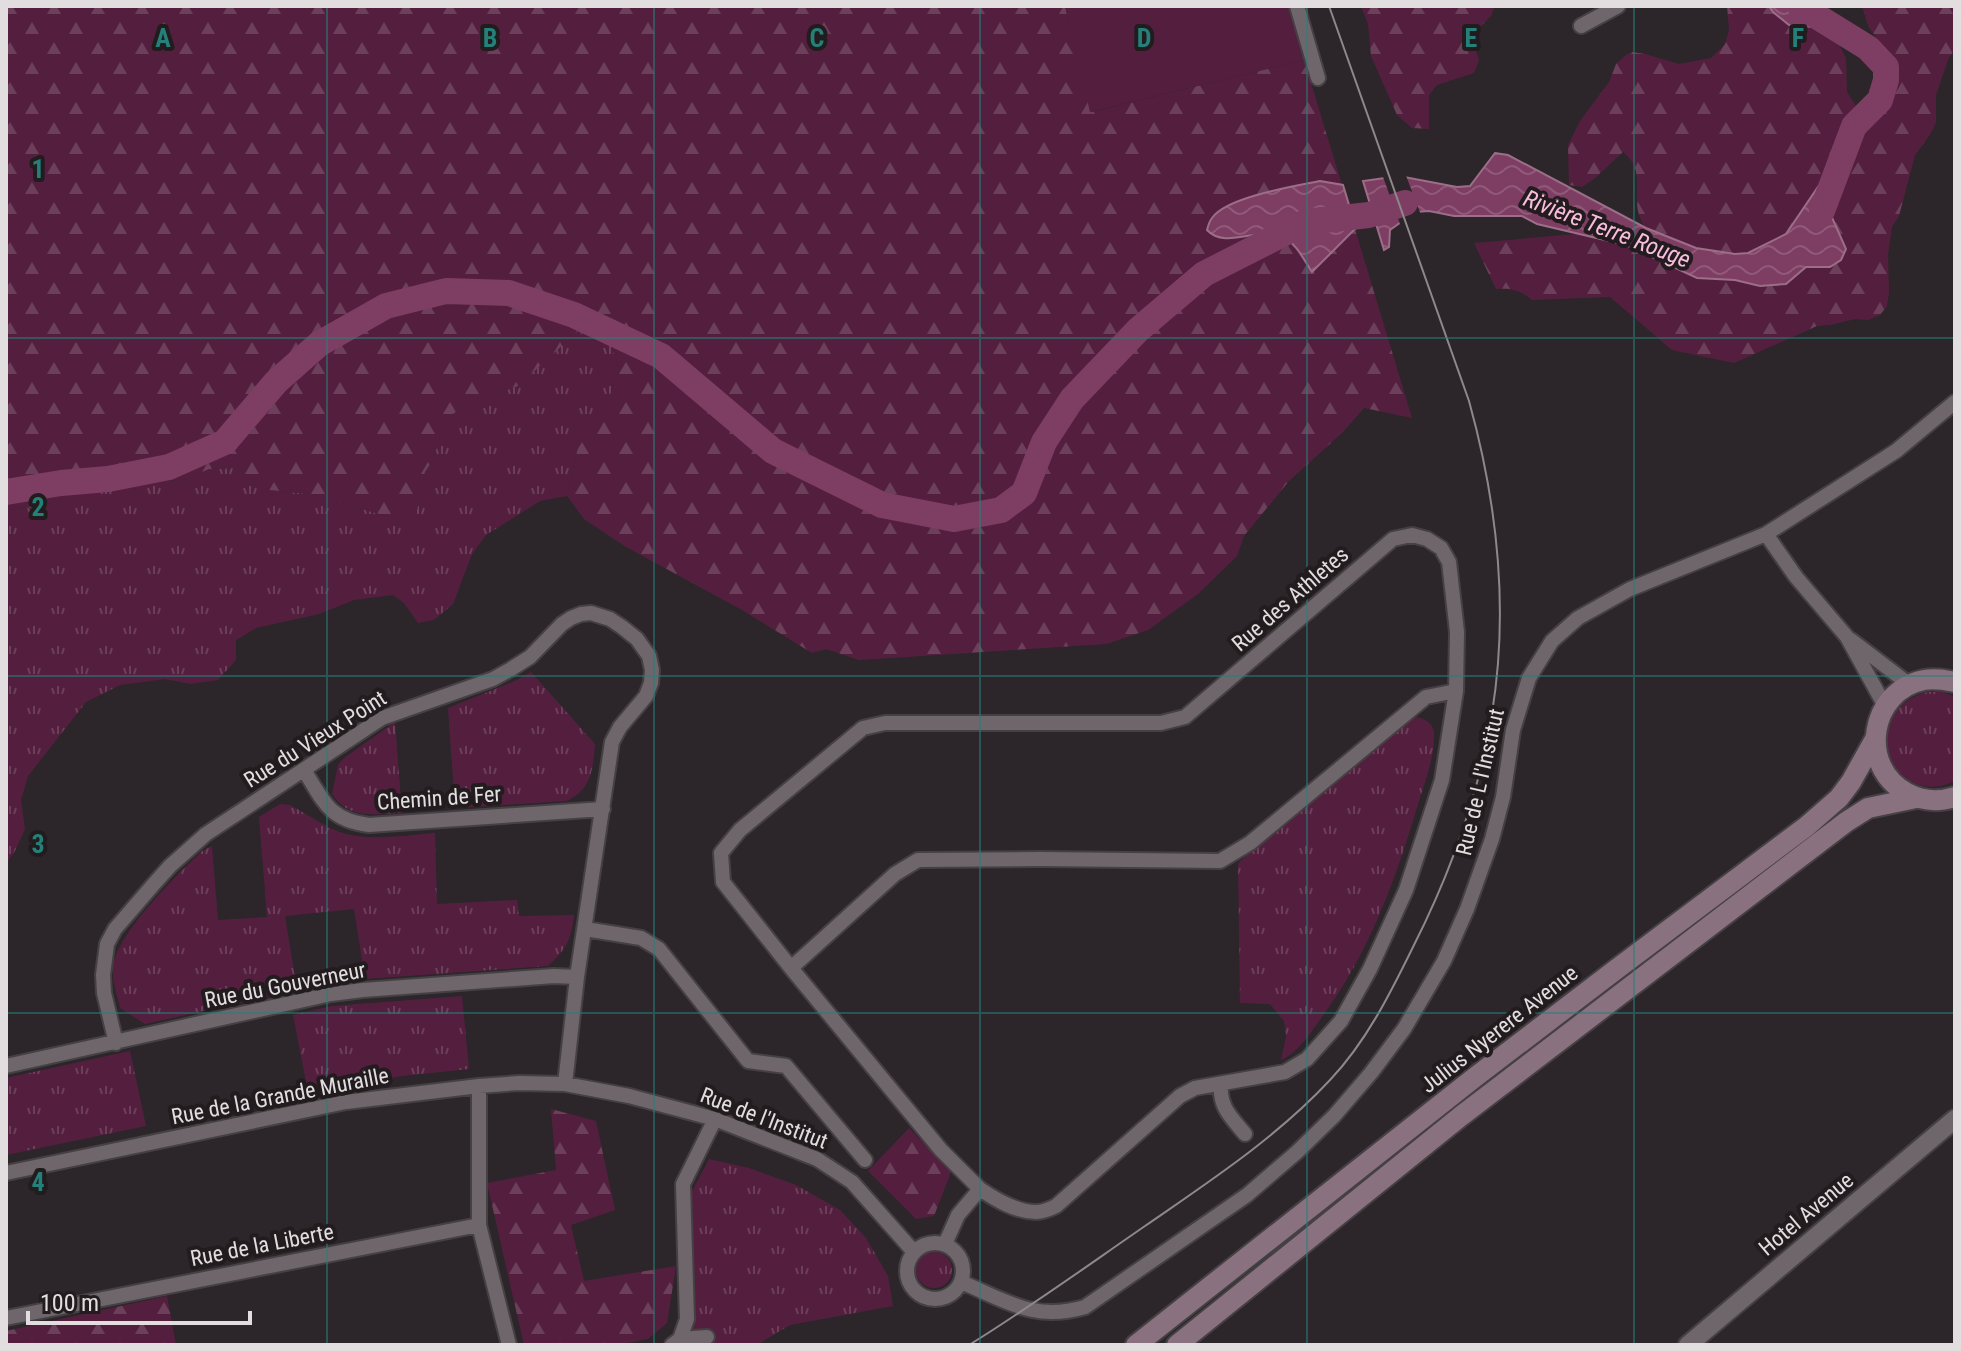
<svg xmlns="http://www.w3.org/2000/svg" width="1961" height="1351" font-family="'Roboto Condensed',sans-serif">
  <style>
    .grass { fill: url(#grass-tufts) }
    .forest { fill: url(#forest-firs) }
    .park { fill: #541f3f }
    .water { fill: url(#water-waves); stroke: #9c6e88; stroke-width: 2 }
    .pier { fill: #2c2529 }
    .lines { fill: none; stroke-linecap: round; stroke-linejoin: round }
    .river { stroke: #7e3e63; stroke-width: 26 }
    .minor-casing { stroke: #454043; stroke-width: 18 }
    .tertiary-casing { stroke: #454043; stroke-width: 22 }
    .secondary-casing { stroke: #454043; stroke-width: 24 }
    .minor { stroke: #6e666a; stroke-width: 14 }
    .tertiary { stroke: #6e666a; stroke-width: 18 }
    .secondary { stroke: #8a717f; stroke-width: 20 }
    .tram { stroke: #8d888b; stroke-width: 2 }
    .grid { fill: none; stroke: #248079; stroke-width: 2; stroke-opacity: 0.55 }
    .labels { text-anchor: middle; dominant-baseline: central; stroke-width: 8; stroke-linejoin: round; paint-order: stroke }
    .street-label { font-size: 22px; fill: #e2dee0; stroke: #221c1f }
    .water-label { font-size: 24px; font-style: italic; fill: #f8bddc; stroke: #221c1f }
    .grid-label { font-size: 26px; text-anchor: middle; font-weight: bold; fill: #248079; stroke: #221c1f; stroke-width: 8; stroke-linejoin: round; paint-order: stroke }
  </style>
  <defs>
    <pattern id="grass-tufts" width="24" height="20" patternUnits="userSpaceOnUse" patternTransform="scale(2)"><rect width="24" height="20" fill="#541f3f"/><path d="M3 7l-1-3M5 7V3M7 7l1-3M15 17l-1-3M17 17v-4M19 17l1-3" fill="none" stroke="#6c3f5a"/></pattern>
    <pattern id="forest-firs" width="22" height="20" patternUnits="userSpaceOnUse" patternTransform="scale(2)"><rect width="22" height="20" fill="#541f3f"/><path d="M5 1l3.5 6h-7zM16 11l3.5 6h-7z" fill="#6c3f5a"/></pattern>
    <pattern id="water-waves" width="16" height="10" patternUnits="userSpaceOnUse" patternTransform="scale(2)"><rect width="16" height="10" fill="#7e3e63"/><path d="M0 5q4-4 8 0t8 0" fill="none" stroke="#905979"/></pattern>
  </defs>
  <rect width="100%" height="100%" fill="#2c2529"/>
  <path class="grass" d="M 578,330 L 591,330 L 612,346 L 619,371 L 610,395 L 580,438 L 567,496 L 540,501 L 486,535 L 472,554 L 453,604 L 434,620 L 418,623 L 404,603 L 393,595 L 354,600 L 319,614 L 256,628 L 236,640 L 236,660 L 218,680 L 190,684 L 165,679 L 120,685 L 86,702 L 28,776 L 21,800 L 25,829 L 15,851 L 6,864 L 6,510 L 38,507 L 88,491 L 158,481 L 185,480 L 209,469 L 235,468 L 269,490 L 310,494 L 404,521 L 416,514 L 425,472 L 433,460 L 445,420 L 468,403 L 518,386 Z
    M 531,672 L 595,744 C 593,768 592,790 566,801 L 455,808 L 448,708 L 515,681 Z
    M 1927,692 L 1943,692 L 1955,697 L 1955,781 C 1895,811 1849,716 1927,692 Z
    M 1417,717 C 1425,719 1433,723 1434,733 C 1435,756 1425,782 1418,804 C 1395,882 1368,956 1319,1021 C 1309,1035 1297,1053 1281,1060 L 1286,1037 L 1284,1021 L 1270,1004 L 1240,1003 L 1238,863 L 1404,723 Z
    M 395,722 L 402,813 C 374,814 349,820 332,794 L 338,765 L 344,758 Z
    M 280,804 L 290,805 C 308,814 327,829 346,834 C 374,841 406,835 435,833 L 437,904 L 517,900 L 519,916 L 574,915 C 571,941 566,949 548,966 L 365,979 L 354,909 L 285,916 L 297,990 L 145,1024 L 120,1008 C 117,995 111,977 113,965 C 121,929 175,877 202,851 L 212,846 L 218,920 L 267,917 L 259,817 Z
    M 462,996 L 469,1069 L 402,1076 L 308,1092 L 293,1015 L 332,1006 Z
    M 130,1051 L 146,1126 L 6,1155 L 6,1078 Z
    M 709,1159 L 749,1168 L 796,1185 L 840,1210 L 866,1238 L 888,1276 L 893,1306 L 790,1325 L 758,1344 L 695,1345 L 693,1328 L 692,1191 Z
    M916 1270a18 18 0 1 1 36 0a18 18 0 1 1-36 0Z"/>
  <path class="forest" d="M 6,6 L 1065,6 L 1091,112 L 1304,60 L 1342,185 L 1320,181 L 1245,238 C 1250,236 1258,232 1264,232 C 1288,232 1300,254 1312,271 L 1355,229 L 1412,418 L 1364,408 L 1343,432 L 1289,481 L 1244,536 L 1237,556 L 1198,594 L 1148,630 L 1106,644 L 859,660 L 826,649 L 812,653 L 742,610 L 626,547 L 584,519 L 567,496 L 580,438 L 610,395 L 619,371 L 612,346 L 591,330 L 578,331 L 518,386 L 468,403 L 445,420 L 433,460 L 425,472 L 416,515 L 404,521 L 310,494 L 269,490 L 235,468 L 209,469 L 185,480 L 158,481 L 88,491 L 38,507 L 6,510 Z
    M 1361,6 L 1495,6 L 1491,16 L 1471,36 L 1479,60 L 1474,73 L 1437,85 L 1429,95 L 1429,129 L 1412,128 L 1397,115 L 1371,56 L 1368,24 Z
    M 1727,6 L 1769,6 L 1773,12 L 1795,27 L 1815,27 L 1833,33 L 1846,58 L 1847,92 L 1856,106 C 1858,105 1860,105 1862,104 C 1869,99 1882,60 1882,51 C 1882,40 1870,33 1867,23 C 1865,16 1865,12 1861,6 L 1955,6 L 1955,50 L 1949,57 L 1936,95 L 1936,122 L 1931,133 L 1915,155 L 1899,216 L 1892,227 L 1888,254 L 1889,292 L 1887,306 L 1880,315 L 1868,320 L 1855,319 L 1830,325 L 1817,326 L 1734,363 L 1672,350 L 1610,297 L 1532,300 C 1520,290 1511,288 1496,289 L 1474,243 L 1645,228 C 1643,224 1641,220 1639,215 C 1632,191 1646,170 1623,152 L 1594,179 L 1582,187 L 1569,185 L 1568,145 L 1580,121 L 1609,82 L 1616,64 L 1626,55 L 1632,52 L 1645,54 L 1679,64 L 1711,58 L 1725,44 L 1729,30 Z
    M 551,1109 L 596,1121 L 615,1210 L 571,1225 L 584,1281 L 676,1266 L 667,1323 L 648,1339 L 616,1345 L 524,1345 L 487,1183 L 556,1170 Z
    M 909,1128 L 951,1172 L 934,1216 L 916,1219 L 868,1171 Z
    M 167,1296 L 176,1345 L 6,1345 L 6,1331 Z"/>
  <path class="park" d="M 1065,6 L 1291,6 L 1304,60 L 1090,112 Z"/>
  <path class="water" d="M 1769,6 C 1791,6 1834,0 1838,29 L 1833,33 L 1815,27 L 1789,25 L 1773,12 Z
    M 1495,153 L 1508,155 L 1646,228 L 1696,248 L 1735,254 L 1748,253 L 1786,234 L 1824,178 L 1838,177 L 1830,213 L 1846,249 L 1841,260 L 1830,267 L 1806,267 L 1786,284 L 1760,286 L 1735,280 L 1697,278 L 1626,245 L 1537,224 L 1522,216 L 1454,216 L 1429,211 L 1415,212 L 1390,230 L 1389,247 L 1384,250 L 1363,181 L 1399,176 L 1457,187 L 1470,186 Z
    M 1320,181 L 1343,185 L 1356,228 L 1312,272 C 1304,260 1296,243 1282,236 C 1260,226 1225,250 1207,230 C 1208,226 1209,222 1212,218 C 1226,197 1295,186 1320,181 Z"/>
  <path class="pier" d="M 1399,172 L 1405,173 L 1421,215 L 1416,216 L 1401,227 L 1382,174 Z"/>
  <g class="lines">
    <path class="river" d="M 1800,6 L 1868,48 L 1886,67 L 1886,80 L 1880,100 L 1854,126 L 1822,211
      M 6,492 L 61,483 L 108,479 L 169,467 L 225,442 L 276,382 L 319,344 L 386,306 L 446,291 L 509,293 L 574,315 L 661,356 L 773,451 L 882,505 L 954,519 L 1001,510 L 1024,493 L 1044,442 L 1072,399 L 1138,330 L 1204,274 L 1306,222 L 1369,215 L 1405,203"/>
    <defs>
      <path id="minor" d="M 1297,6 L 1318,78
        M 1581,26 L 1618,6
        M 1766,534 L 1796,577 L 1847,637 L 1885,706
        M 1851,640 L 1910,685
        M 304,770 C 324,802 329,820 369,825 L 603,809
        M 585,929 L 641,938 L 659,949 L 748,1061 L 786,1066 L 865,1160
        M 791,968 L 895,874 L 918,860 L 1040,859 L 1220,861 L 1250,843 L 1426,697 L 1456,691
        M 116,1043 L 104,993 L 103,975 L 107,944 L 115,929 L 153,885 L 170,866 L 206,834 L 382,718 L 493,679 L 511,669 L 530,657 L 562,624 L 571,618 L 581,614 L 591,613 L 610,619 L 622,627 L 637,639 L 649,656 L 652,670 L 651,683 L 646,696 L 620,727 L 612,742 L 577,977 L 565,1084
        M 6,1066 L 331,994 L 363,990 L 554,976 L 577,977
        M 1221,1084 C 1219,1107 1231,1117 1245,1134
        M 479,1086 L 479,1225 L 509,1345
        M 6,1173 L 346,1102 L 479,1086 L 519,1083 L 565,1084 L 629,1096 L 715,1119 L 817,1159 L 852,1182 L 914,1252
        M907 1271a28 28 0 1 1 56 0a28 28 0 1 1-56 0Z
        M 945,1244 L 958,1215 L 980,1189 L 941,1150 L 791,968 L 723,882 L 721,853 L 740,830 L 863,728 L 885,723 L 1161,723 L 1185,717 L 1393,539 L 1412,535 L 1427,539 L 1441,548 L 1449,562 L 1457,632 L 1456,691 L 1442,780 L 1406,890 L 1370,969 L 1341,1021 L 1307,1059 L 1285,1072 L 1195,1088 L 1180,1096 L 1056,1206 C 1050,1209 1043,1212 1036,1212 C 1016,1212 996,1200 980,1189
        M 961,1282 C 1007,1301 1034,1322 1085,1307 L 1247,1195 L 1297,1152 L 1334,1116 L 1371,1073 L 1404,1029 L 1444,961 L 1467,909 L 1492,839 L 1503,797 L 1513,730 L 1529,678 L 1552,641 L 1578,618 L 1630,589 L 1766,534 L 1896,451 L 1955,402
        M 6,1318 L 479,1225
        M 680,1339 L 687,1319 L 683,1184 L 715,1119
        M 672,1345 L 680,1339 L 707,1337"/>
      <path id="tertiary" d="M 1688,1345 L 1955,1119"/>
      <path id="secondary" d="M 1955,682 C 1945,680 1935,678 1924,680 C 1869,691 1858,767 1907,793 C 1922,801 1939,802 1955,797
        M 1136,1345 L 1474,1078 L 1618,968 L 1807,826 L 1839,798 L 1851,782 L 1875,739
        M 1177,1345 L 1461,1116 L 1846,822 L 1868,808 L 1916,798"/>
    </defs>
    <use href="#minor" class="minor-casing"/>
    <use href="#tertiary" class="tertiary-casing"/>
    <use href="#secondary" class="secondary-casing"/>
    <use href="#minor" class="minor"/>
    <use href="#tertiary" class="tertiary"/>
    <use href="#secondary" class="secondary"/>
    <path class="tram" d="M 969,1345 C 1029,1308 1087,1266 1145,1226 C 1210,1181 1276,1138 1330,1080 C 1366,1042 1390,994 1413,947 C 1450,874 1479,794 1492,713 C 1509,609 1497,502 1469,401 L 1329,6"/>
  </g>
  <path class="grid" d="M 327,6 L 327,1345M 654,6 L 654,1345M 980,6 L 980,1345M 1307,6 L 1307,1345M 1634,6 L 1634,1345M 6,338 L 1955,338M 6,676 L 1955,676M 6,1013 L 1955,1013"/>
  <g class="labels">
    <g class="street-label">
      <text transform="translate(1290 599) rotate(-41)">Rue des Athletes</text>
      <text transform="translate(315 739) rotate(-32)">Rue du Vieux Point</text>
      <text transform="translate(1480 782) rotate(-77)">Rue de L l'Institut</text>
      <text transform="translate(439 798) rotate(-4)">Chemin de Fer</text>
      <text transform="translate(285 985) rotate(-11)">Rue du Gouverneur</text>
      <text transform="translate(1499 1029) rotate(-38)">Julius Nyerere Avenue</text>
      <text transform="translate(280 1096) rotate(-11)">Rue de la Grande Muraille</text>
      <text transform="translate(764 1118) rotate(21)">Rue de l'Institut</text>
      <text transform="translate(1806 1214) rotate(-40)">Hotel Avenue</text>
      <text transform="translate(262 1245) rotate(-11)">Rue de la Liberte</text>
    </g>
    <g class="water-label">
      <text transform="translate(1607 229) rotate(21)">Rivière Terre Rouge</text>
    </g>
  </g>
  <g class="grid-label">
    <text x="163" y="47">A</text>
    <text x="490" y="47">B</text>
    <text x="817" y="47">C</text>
    <text x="1144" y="47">D</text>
    <text x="1471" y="47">E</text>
    <text x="1798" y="47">F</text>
    <text x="38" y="178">1</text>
    <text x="38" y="516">2</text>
    <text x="38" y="853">3</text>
    <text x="38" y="1191">4</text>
  </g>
  <rect width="1961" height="1351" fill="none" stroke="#e2dee0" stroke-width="16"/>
  <path d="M28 1311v12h222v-12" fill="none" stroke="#e2dee0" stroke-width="4"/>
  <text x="40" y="1311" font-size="24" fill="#e2dee0" stroke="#221c1f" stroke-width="6" paint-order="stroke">100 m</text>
</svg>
